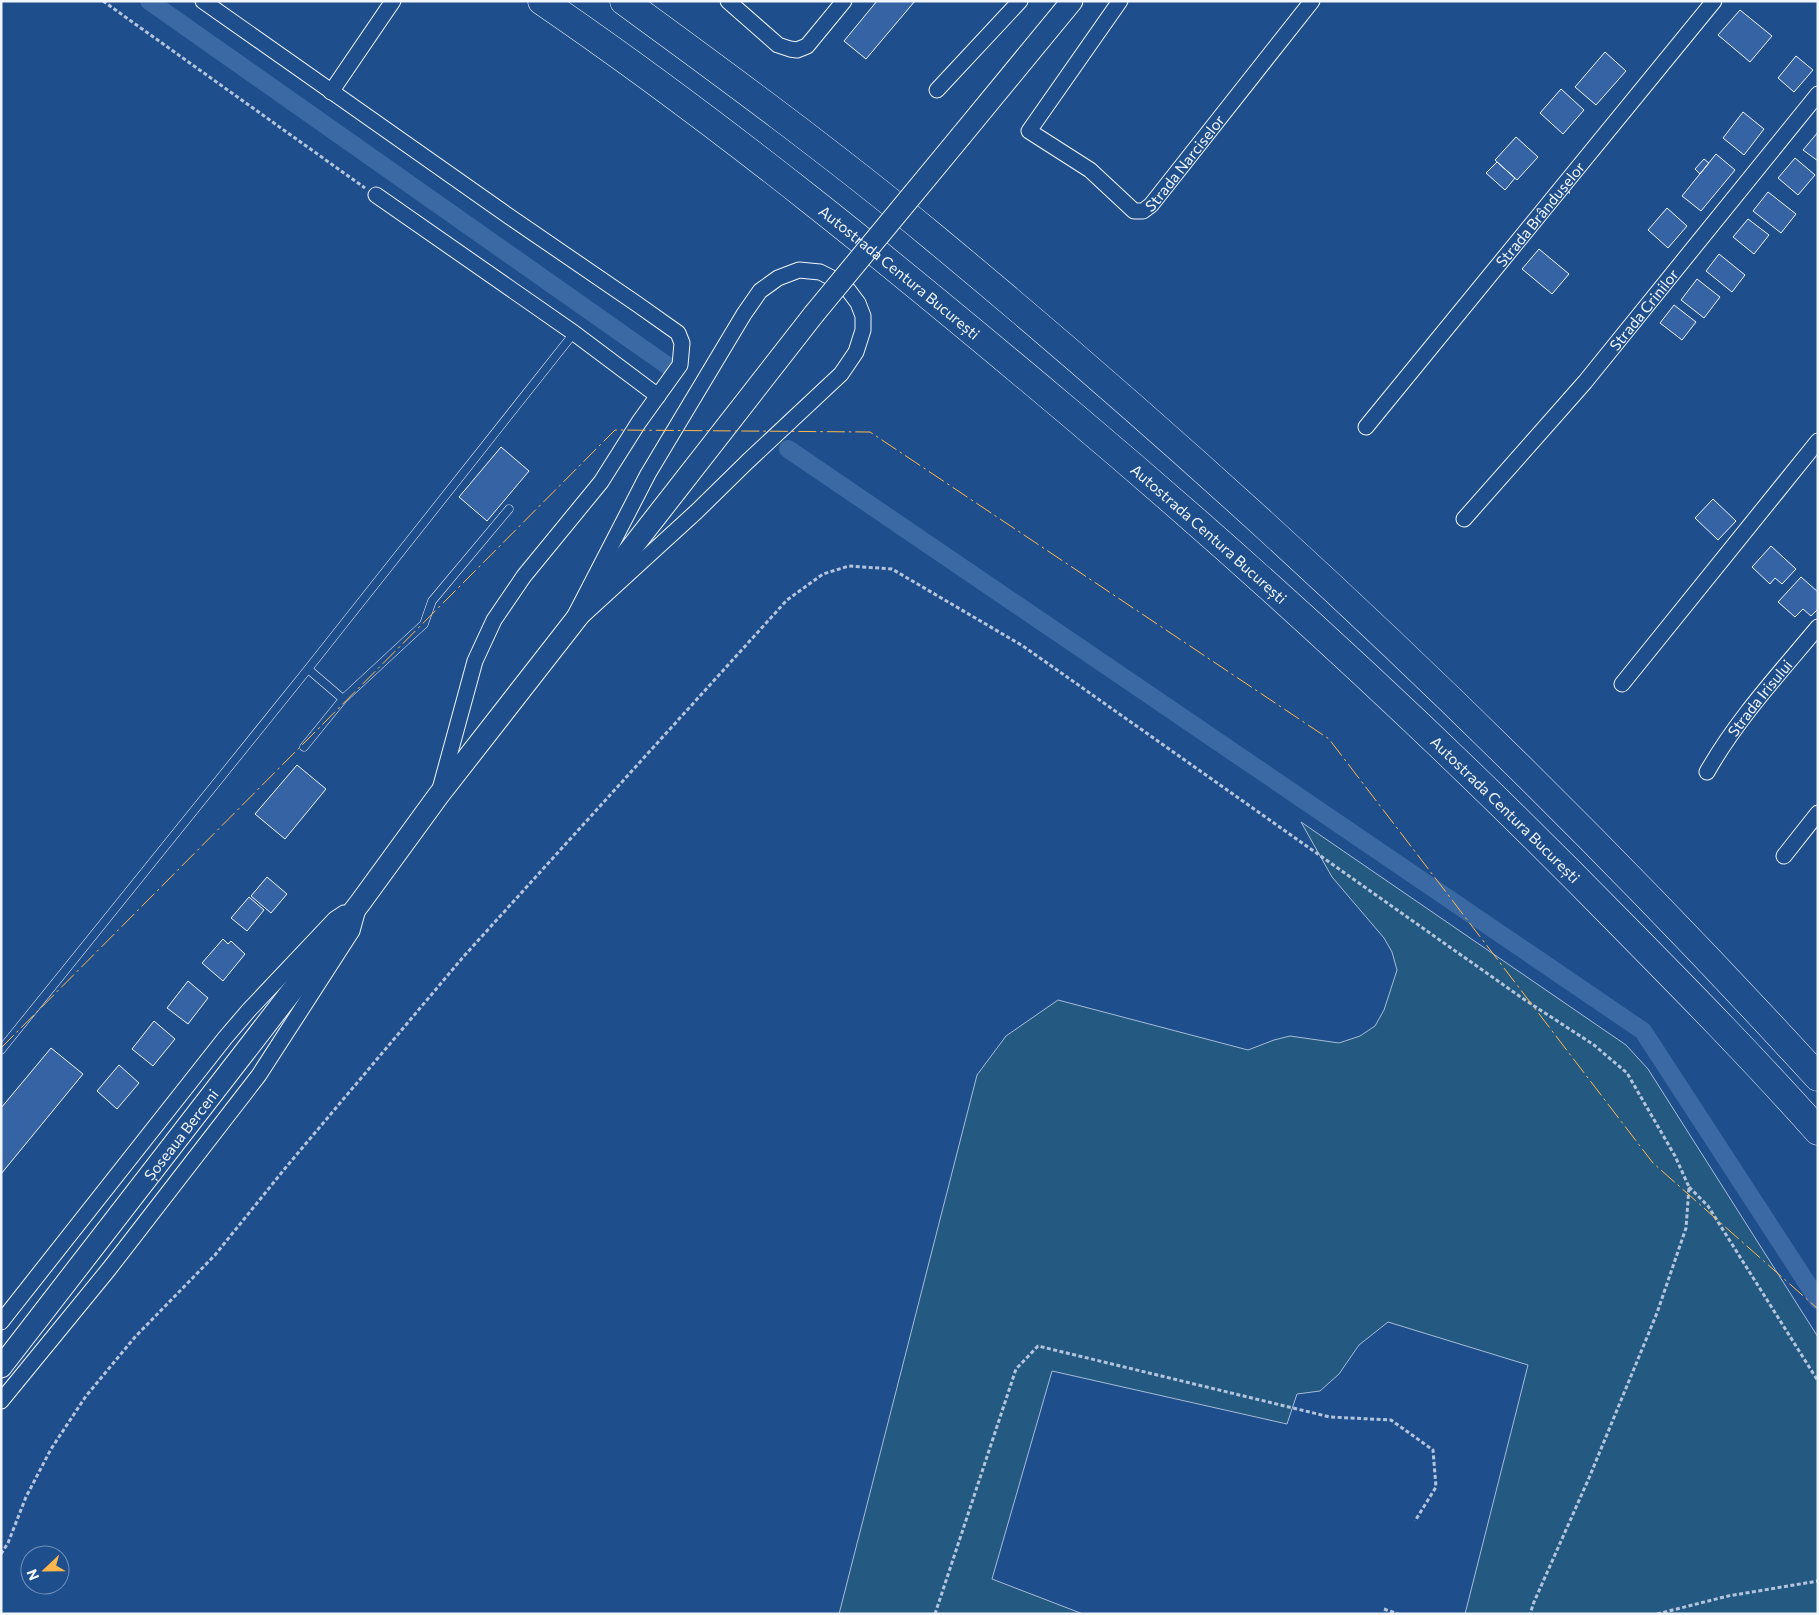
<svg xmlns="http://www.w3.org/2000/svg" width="1819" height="1615" font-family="Commissioner,sans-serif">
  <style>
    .green { fill: #245a82; stroke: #a8bbd7 }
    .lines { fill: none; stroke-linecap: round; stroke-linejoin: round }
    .canal { stroke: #3b69a3; stroke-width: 18 }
    .building { fill: #3563a3; stroke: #f2f6ff }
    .lane-casing { stroke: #f2f6ff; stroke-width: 9 }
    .street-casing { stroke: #f2f6ff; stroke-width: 17 }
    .secondary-casing { stroke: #f2f6ff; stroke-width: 23 }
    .highway-casing { stroke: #f2f6ff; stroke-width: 29 }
    .path { stroke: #b3c4dc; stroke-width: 3; stroke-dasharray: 4 2.5; stroke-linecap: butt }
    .lane { stroke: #1f4e8c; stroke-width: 8 }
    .street { stroke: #1f4e8c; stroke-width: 15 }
    .secondary { stroke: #1f4e8c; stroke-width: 21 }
    .highway { stroke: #1f4e8c; stroke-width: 28 }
    .secondary-bridge-casing { stroke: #f2f6ff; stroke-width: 23; stroke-linecap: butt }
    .secondary-bridge { stroke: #1f4e8c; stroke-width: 21 }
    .power { stroke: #ffb74d; stroke-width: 1; stroke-dasharray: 18 4 2.5 4; stroke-linecap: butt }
    .labels { text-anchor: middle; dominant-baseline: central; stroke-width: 4; stroke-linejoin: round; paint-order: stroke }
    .street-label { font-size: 15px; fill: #f2f6ff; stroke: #1f4e8c }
  </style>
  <rect width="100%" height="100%" fill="#1f4e8c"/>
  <path class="green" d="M 1301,822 L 1626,1045 L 1648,1069 L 1818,1337 L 1818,1614 L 1465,1614 L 1528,1365 L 1388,1322 L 1359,1345 L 1339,1374 L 1320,1391 L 1297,1394 L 1287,1424 L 1052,1371 L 992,1579 L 1083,1614 L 839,1614 L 977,1075 L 1006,1036 L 1058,1000 L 1248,1050 L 1274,1040 L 1290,1036 L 1339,1043 L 1360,1036 L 1375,1026 L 1384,1010 L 1397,970 L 1392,952 L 1384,938 L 1332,877 Z"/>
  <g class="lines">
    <path class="canal" d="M 149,1 L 675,371
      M 788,449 L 1643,1031 L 1818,1300"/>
  </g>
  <path class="building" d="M 877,1 L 915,1 L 866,59 L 844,41 Z
    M 1740,10 L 1772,36 L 1750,62 L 1718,35 Z
    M 1605,52 L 1626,71 L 1596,105 L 1575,87 Z
    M 1796,56 L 1813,70 L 1794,92 L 1778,78 Z
    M 1561,89 L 1584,110 L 1563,134 L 1540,113 Z
    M 1743,112 L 1764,129 L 1744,155 L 1723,138 Z
    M 1818,132 L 1818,161 L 1803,150 Z
    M 1516,137 L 1538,157 L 1517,180 L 1495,160 Z
    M 1716,154 L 1735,170 L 1701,211 L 1682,196 Z
    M 1795,158 L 1815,175 L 1798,195 L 1778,178 Z
    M 1704,159 L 1709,163 L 1700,174 L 1695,169 Z
    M 1497,162 L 1515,178 L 1505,190 L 1486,173 Z
    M 1768,192 L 1796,214 L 1781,233 L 1753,211 Z
    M 1667,208 L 1687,226 L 1668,248 L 1648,230 Z
    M 1748,219 L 1769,235 L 1754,254 L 1733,237 Z
    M 1539,249 L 1569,274 L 1552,294 L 1522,269 Z
    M 1719,254 L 1745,275 L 1732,292 L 1706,271 Z
    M 1697,279 L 1720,297 L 1704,318 L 1681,300 Z
    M 1674,305 L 1696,322 L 1682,340 L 1660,323 Z
    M 501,447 L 529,471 L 487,521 L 459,497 Z
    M 1713,499 L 1736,521 L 1718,540 L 1695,518 Z
    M 1771,546 L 1796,569 L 1782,584 L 1775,578 L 1770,584 L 1752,567 Z
    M 1801,577 L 1818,592 L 1818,609 L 1811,616 L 1803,609 L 1795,617 L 1778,602 Z
    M 297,765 L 326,789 L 285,839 L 255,814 Z
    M 267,877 L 287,894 L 271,913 L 251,896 Z
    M 249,897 L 264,910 L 247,931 L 231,918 Z
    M 223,939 L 228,944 L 231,941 L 245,954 L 223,981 L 202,963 Z
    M 188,981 L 208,998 L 188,1024 L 167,1008 Z
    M 154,1021 L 175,1039 L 153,1066 L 132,1049 Z
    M 51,1048 L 83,1074 L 1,1174 L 1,1108 Z
    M 119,1065 L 139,1083 L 117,1109 L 97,1091 Z"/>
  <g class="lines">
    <defs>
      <path id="lane" d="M 308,669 L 343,699
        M 304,747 L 343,699 L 424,624 L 432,601 L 509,509
        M 1,1050 L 308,669 L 574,333"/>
      <g id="street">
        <path d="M 203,1 L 510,217 L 637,304 L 678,333 L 682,343 L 680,365 L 639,422 L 601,482 L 524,576 L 494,620 L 475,661 L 440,789"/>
        <path d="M 728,1 L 778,45 L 790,49 L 797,50 L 807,46 L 844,1"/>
        <path id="s1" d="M 1120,1 L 1029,131 L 1090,170 L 1134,211 L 1143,211 L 1151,205 L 1312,1"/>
        <path d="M 937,90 L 1020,1"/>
        <path d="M 331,92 L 393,1"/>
        <path d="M 376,195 L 574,333 L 658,396"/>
        <path d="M 799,270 L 820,272 L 836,280 L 849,291 L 858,303 L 863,316 L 863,330 L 856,352 L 841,374 L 747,462 L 696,512 L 568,629 L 648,474 L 744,314 L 760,291 L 778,278 Z"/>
        <path id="s2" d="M 1366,427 L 1714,1"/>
        <path id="s3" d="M 1464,519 L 1585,382 L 1818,94"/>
        <path d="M 1622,684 L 1818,441"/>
        <path id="s4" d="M 1707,772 C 1737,719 1779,674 1818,627"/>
        <path d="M 1784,856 L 1818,813"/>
        <path d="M 1,1322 L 225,1038 L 249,1010 L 335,919 L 344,913"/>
        <path d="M 1,1401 L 109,1269 L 259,1075 L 352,931 L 357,913"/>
      </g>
      <g id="secondary">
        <path d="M 961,136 L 1072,1"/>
        <path id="s5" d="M 1,1367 L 360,903 L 438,796 L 814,314"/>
      </g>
      <g id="highway">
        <path id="s6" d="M 542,1 C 726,127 899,269 1070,413 C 1262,575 1447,746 1623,926 C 1689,993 1755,1060 1818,1131"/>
        <path d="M 624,1 C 728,77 833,154 932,236 C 1246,496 1542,776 1818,1077"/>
      </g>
    </defs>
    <use href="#lane" class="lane-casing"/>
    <use href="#street" class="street-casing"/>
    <use href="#secondary" class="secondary-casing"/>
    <use href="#highway" class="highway-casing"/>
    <path class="path" d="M 103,1 L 365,188
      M 1689,1187 L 1708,1206 L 1818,1381
      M 1,1554 L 8,1543 L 26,1497 L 51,1449 L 86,1396 L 135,1337 L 215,1255 L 287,1166 L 464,956 L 787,600 L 823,574 L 849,566 L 892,569 L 1023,646 L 1522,998 L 1594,1045 L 1627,1073 L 1675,1156 L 1689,1187 L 1686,1228 L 1657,1313 L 1589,1478 L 1534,1602 L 1530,1614
      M 1384,1609 L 1398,1614
      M 935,1614 L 1016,1369 L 1038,1346 L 1330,1417 L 1391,1420 L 1433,1450 L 1436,1487 L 1415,1521
      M 1657,1614 L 1728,1596 L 1818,1581"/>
    <use href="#lane" class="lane"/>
    <use href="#street" class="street"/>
    <use href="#secondary" class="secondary"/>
    <use href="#highway" class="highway"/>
    <defs>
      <path id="secondary-bridge" d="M 814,314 L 961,136"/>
    </defs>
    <use href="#secondary-bridge" class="secondary-bridge-casing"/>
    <use href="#secondary-bridge" class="secondary-bridge"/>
    <path class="power" d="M 1,1048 L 615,430 L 870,432 L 1329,739 L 1653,1163 L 1818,1309"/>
  </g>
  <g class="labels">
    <g class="street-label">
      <text stroke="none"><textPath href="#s1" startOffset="364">Strada Narciselor</textPath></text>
      <text stroke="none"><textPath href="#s2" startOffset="275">Strada Brândușelor</textPath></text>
      <text stroke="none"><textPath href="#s6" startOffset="449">Autostrada Centura București</textPath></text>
      <text stroke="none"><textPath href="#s3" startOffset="276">Strada Crinilor</textPath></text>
      <text stroke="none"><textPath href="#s6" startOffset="854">Autostrada Centura București</textPath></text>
      <text stroke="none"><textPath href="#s4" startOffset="91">Strada Irisului</textPath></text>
      <text stroke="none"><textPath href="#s6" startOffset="1259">Autostrada Centura București</textPath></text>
      <text stroke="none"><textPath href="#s5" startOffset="294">Șoseaua Berceni</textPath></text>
    </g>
  </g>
  <rect width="1819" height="1615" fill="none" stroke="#f2f6ff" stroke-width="5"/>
  <g transform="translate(45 1570) rotate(248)"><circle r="24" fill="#1f4e8c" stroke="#7391ba"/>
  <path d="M0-4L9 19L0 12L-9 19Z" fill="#ffb74d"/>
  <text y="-8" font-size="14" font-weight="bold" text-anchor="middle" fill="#f2f6ff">N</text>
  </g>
</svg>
